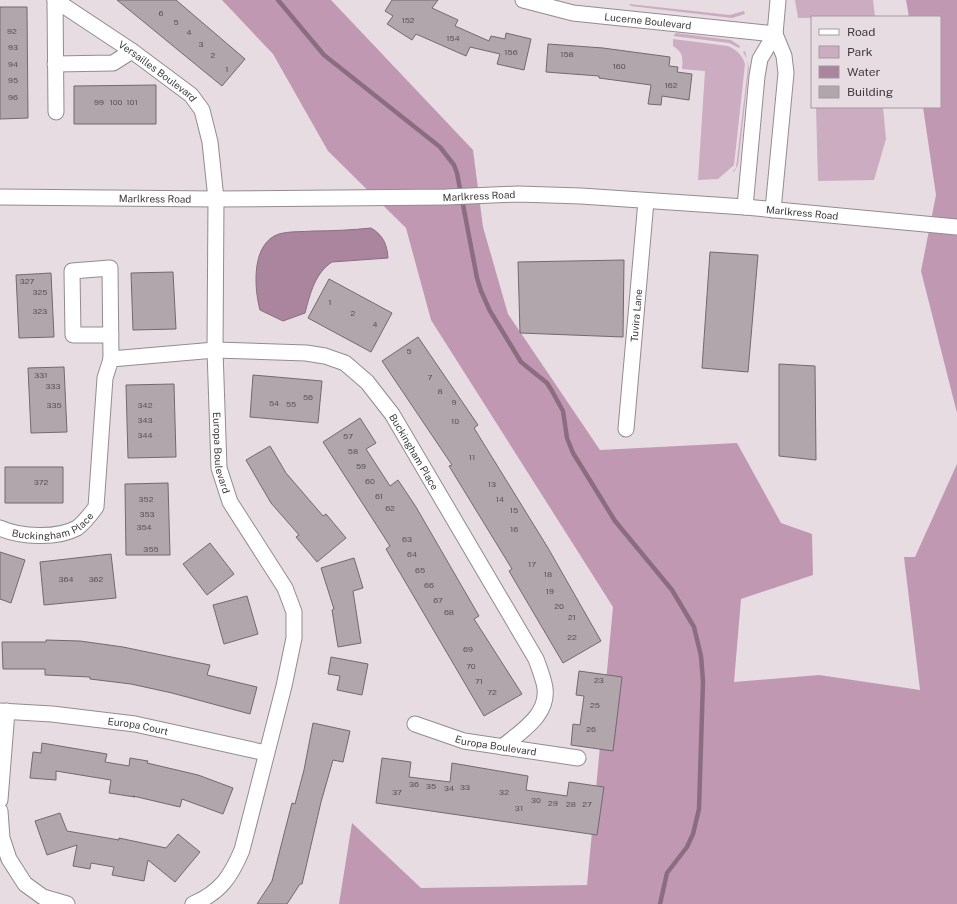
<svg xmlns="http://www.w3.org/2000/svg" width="957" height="904" font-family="'Public Sans',sans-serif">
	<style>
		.green { fill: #ccacc0 }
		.forest { fill: #c098b2 }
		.water { fill: #ab849d; stroke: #8a6e80 }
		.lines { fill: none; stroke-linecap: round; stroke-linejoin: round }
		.stream { stroke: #8a6e80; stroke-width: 4.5 }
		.building { fill: #b0a6ac; stroke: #726a6f }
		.minor-casing { stroke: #948b90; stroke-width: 17 }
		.minor { stroke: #fff; stroke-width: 15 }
		.labels { text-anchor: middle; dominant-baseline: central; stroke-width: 4; stroke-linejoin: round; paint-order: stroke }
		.number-label { font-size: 8px; fill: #5a5458 }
		.street-label { font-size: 10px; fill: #3d393c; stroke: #e6dce2 }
	</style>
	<rect width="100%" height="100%" fill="#e6dce2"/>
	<path class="green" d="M795,0H873L875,17L798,18Z
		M629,4L730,15L744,11L745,14L732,18L631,6Z
		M676,33L731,40L740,46L739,48L729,43L673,36Z
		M673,39L728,46C736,50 742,54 745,64L734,165L718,179L698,180L705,71L682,69C683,58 683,52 673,46Z
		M745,51L749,68L738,165L734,172L733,171L736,168L748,67L747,59L743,52Z
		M816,107H883L886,139L874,180L818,181Z"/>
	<path class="forest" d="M222,0H331L473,150L483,227L508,314L600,450L737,443L781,523L812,534L813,575L741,599L734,682L819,675L920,690L904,557H915L957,464V904H339L352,823L421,888L587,885L613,607L431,320L406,228L328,151L273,54Z
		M906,0H957V413L921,271L936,195L923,107H940V17H909Z"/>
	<path class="water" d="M371,228C383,235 387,244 388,258L332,262C315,273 310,294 305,313L283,321L260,310C254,288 251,243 279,234C290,231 302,232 313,231C332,231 352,230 371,228Z"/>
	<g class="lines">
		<path class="stream" d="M278,0L324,55L440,147L454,165L457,173L477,278L481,291L490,311L521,362L547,383L552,391L563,411L567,438L573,453L591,482L615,521L672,590L694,627L701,656L703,681L699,809L693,834L687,847L667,873L660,904"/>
	</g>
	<path class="building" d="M117,0H176L245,59L222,86Z
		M392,0H438L432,8L458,20L455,26L489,41L491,36L505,39L506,33L531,39L524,70L497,64L500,54L470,47L466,56L416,34L412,40L387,24L393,16L385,11Z
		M0,7H27L28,118L0,119Z
		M548,44L603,48L670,57L669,66L678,67L677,72L692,74L689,100L662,96L661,105L648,104L651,85L599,78V76L546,72Z
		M156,85V124H74V86Z
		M710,252L758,255L748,372L702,368Z
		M624,260L623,337L520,333L518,262Z
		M173,272L176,329L133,330L131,273Z
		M51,273L54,337L19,338L16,275Z
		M329,279L392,313L371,352L308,318Z
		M418,337L478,425L474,428L548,548L601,641L563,663L509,571L512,569L449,466L452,465L382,361Z
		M779,364L815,366L816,460L779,456Z
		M64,367L67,432L31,433L28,368Z
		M253,375L322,381L318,423L250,417Z
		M174,384L176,457L128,458L126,385Z
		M360,418L376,443L366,449L390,486L398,480L416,507L479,616L474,619L522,694L484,716L386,549L390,546L323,442Z
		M270,446L286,473L323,516L326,514L346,538L317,562L296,537L299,535L271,503L246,460Z
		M5,467H63V503H5Z
		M168,483L170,555H126L125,484Z
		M210,543L234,574L207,595L183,564Z
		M0,552L25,560L11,603L0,599Z
		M111,554L116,598L44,605L40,562Z
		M354,558L363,588L353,591L361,643L338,647L332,610L334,609L321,568Z
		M247,596L258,634L224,644L213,605Z
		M46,640L80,641L123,647L210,665L207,675L257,687L250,714L172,693L131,684L90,679V677L45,675V669H3L2,642H46Z
		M331,657L368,664L362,695L337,690L340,676L328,674Z
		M579,671L622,677L613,751L571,745L573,724L580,725L584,696L576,695Z
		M313,723L350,731L343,762L333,760L321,802L302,884H300L287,904H257L272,881L292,803L295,804L304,770Z
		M42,743L107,754L105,762L129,766L130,758L148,761L147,763L198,775L233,788L223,814L182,799L180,807L133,796L135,797L109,793L111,780L56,771V780L30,778L33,752L41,753Z
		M382,758L411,762L409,777L450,782L452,763L528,776L526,790L567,796L569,782L604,787L597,835L376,803Z
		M60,813L67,831L119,840V838L166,848L178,834L200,852L175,882L148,860L144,881L112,875L114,867L91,863L90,869L73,866L77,845L47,855L35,821Z"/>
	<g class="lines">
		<g class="minor-casing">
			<g id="minor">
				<path id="s1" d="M55,0L132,51L191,95L202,110L210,142L216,199L215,350L219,468L230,502L285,588L294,612V638L284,686L242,850C231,876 221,892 193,904"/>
				<path d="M55,0L56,112"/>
				<path id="s2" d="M523,0L573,13L775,34"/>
				<path d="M55,64L113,63L132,51"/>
				<path id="s3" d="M0,197L216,199L446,197L518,194L581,196L745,207L957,227"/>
				<path d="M745,207L757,76L760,59L775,34L778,0"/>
				<path d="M773,210L786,73L784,56L775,34"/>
				<path d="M111,335H73L72,271L110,268L111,359"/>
				<path id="s4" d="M626,429L646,201"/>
				<path id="s5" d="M0,528C20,537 57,539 77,528C85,522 90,515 96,507L105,378L111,359L215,350L306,353L325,356L345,363L367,382L392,414L536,659C539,667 542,675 544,683C552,713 522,731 502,747"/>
				<path id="s6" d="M0,711L52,714L135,724L266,753"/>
				<path id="s7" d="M415,724L464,741L578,758"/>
				<path d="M0,800L7,711"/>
				<path d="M0,811L2,838L9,859L25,884L43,897L67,904"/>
			</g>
		</g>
		<use href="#minor" class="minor"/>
	</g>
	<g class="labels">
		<g class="number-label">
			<text x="161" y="13">6</text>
			<text x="408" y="20">152</text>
			<text x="176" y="22">5</text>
			<text x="12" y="31">92</text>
			<text x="189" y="32">4</text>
			<text x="453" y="38">154</text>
			<text x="201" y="44">3</text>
			<text x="13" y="47">93</text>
			<text x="511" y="52">156</text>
			<text x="567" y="54">158</text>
			<text x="213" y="55">2</text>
			<text x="13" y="64">94</text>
			<text x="619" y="66">160</text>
			<text x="227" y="69">1</text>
			<text x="13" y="80">95</text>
			<text x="671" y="85">162</text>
			<text x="13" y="97">96</text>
			<text x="99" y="102">99</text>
			<text x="116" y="102">100</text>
			<text x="132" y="102">101</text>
			<text x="27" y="281">327</text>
			<text x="40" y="292">325</text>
			<text x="330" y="302">1</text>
			<text x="40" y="311">323</text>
			<text x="353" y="313">2</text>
			<text x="375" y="324">4</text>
			<text x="409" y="351">5</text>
			<text x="41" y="375">331</text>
			<text x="430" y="377">7</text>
			<text x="53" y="386">333</text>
			<text x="440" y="391">8</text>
			<text x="308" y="397">56</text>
			<text x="454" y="402">9</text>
			<text x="274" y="403">54</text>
			<text x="291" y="404">55</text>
			<text x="54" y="405">335</text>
			<text x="145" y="405">342</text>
			<text x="145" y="420">343</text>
			<text x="455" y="421">10</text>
			<text x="145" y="435">344</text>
			<text x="348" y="436">57</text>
			<text x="353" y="451">58</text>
			<text x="472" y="457">11</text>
			<text x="361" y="466">59</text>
			<text x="370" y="481">60</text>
			<text x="41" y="482">372</text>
			<text x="492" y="484">13</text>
			<text x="379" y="496">61</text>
			<text x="146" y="499">352</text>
			<text x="500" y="499">14</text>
			<text x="390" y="508">62</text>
			<text x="514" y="510">15</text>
			<text x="147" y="514">353</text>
			<text x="144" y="527">354</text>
			<text x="514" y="529">16</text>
			<text x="407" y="539">63</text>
			<text x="151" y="549">355</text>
			<text x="412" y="554">64</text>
			<text x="532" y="564">17</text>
			<text x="420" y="570">65</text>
			<text x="548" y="574">18</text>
			<text x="66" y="579">364</text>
			<text x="96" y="579">362</text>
			<text x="429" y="585">66</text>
			<text x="550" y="591">19</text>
			<text x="438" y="600">67</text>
			<text x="559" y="606">20</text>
			<text x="449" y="612">68</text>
			<text x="572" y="617">21</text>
			<text x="572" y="637">22</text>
			<text x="468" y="649">69</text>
			<text x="471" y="666">70</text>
			<text x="599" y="680">23</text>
			<text x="479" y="681">71</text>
			<text x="492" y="692">72</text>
			<text x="595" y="705">25</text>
			<text x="591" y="729">26</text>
			<text x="414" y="784">36</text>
			<text x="431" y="786">35</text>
			<text x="465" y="787">33</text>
			<text x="449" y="788">34</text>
			<text x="397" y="792">37</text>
			<text x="504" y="792">32</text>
			<text x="536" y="800">30</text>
			<text x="553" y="803">29</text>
			<text x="571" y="804">28</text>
			<text x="587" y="804">27</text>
			<text x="519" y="808">31</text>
		</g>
		<g class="street-label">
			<text stroke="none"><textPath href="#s2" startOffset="127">Lucerne Boulevard</textPath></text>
			<text stroke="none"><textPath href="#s1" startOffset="125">Versailles Boulevard</textPath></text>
			<text stroke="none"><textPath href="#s3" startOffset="479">Marlkress Road</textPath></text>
			<text stroke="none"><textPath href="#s3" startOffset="155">Marlkress Road</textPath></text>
			<text stroke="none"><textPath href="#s3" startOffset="803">Marlkress Road</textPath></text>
			<text stroke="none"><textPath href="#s4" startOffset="114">Tuvira Lane</textPath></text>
			<text stroke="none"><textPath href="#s1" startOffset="529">Europa Boulevard</textPath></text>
			<text stroke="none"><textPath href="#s5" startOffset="606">Buckingham Place</textPath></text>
			<text stroke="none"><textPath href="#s5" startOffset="56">Buckingham Place</textPath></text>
			<text stroke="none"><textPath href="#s6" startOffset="139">Europa Court</textPath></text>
			<text stroke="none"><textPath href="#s7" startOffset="84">Europa Boulevard</textPath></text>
		</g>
	</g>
	<rect x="811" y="16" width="130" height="92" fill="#e6dce2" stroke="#a29ba0"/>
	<rect x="819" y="29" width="20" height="6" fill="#ffffff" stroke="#a29ba0"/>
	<text x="847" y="36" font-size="12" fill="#3d393c">Road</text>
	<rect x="819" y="46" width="20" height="12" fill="#ccacc0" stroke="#a29ba0"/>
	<text x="847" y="56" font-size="12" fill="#3d393c">Park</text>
	<rect x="819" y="66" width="20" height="12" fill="#ab849d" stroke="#a29ba0"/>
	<text x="847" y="76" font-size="12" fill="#3d393c">Water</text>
	<rect x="819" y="86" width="20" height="12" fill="#b0a6ac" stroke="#a29ba0"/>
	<text x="847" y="96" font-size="12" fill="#3d393c">Building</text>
</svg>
